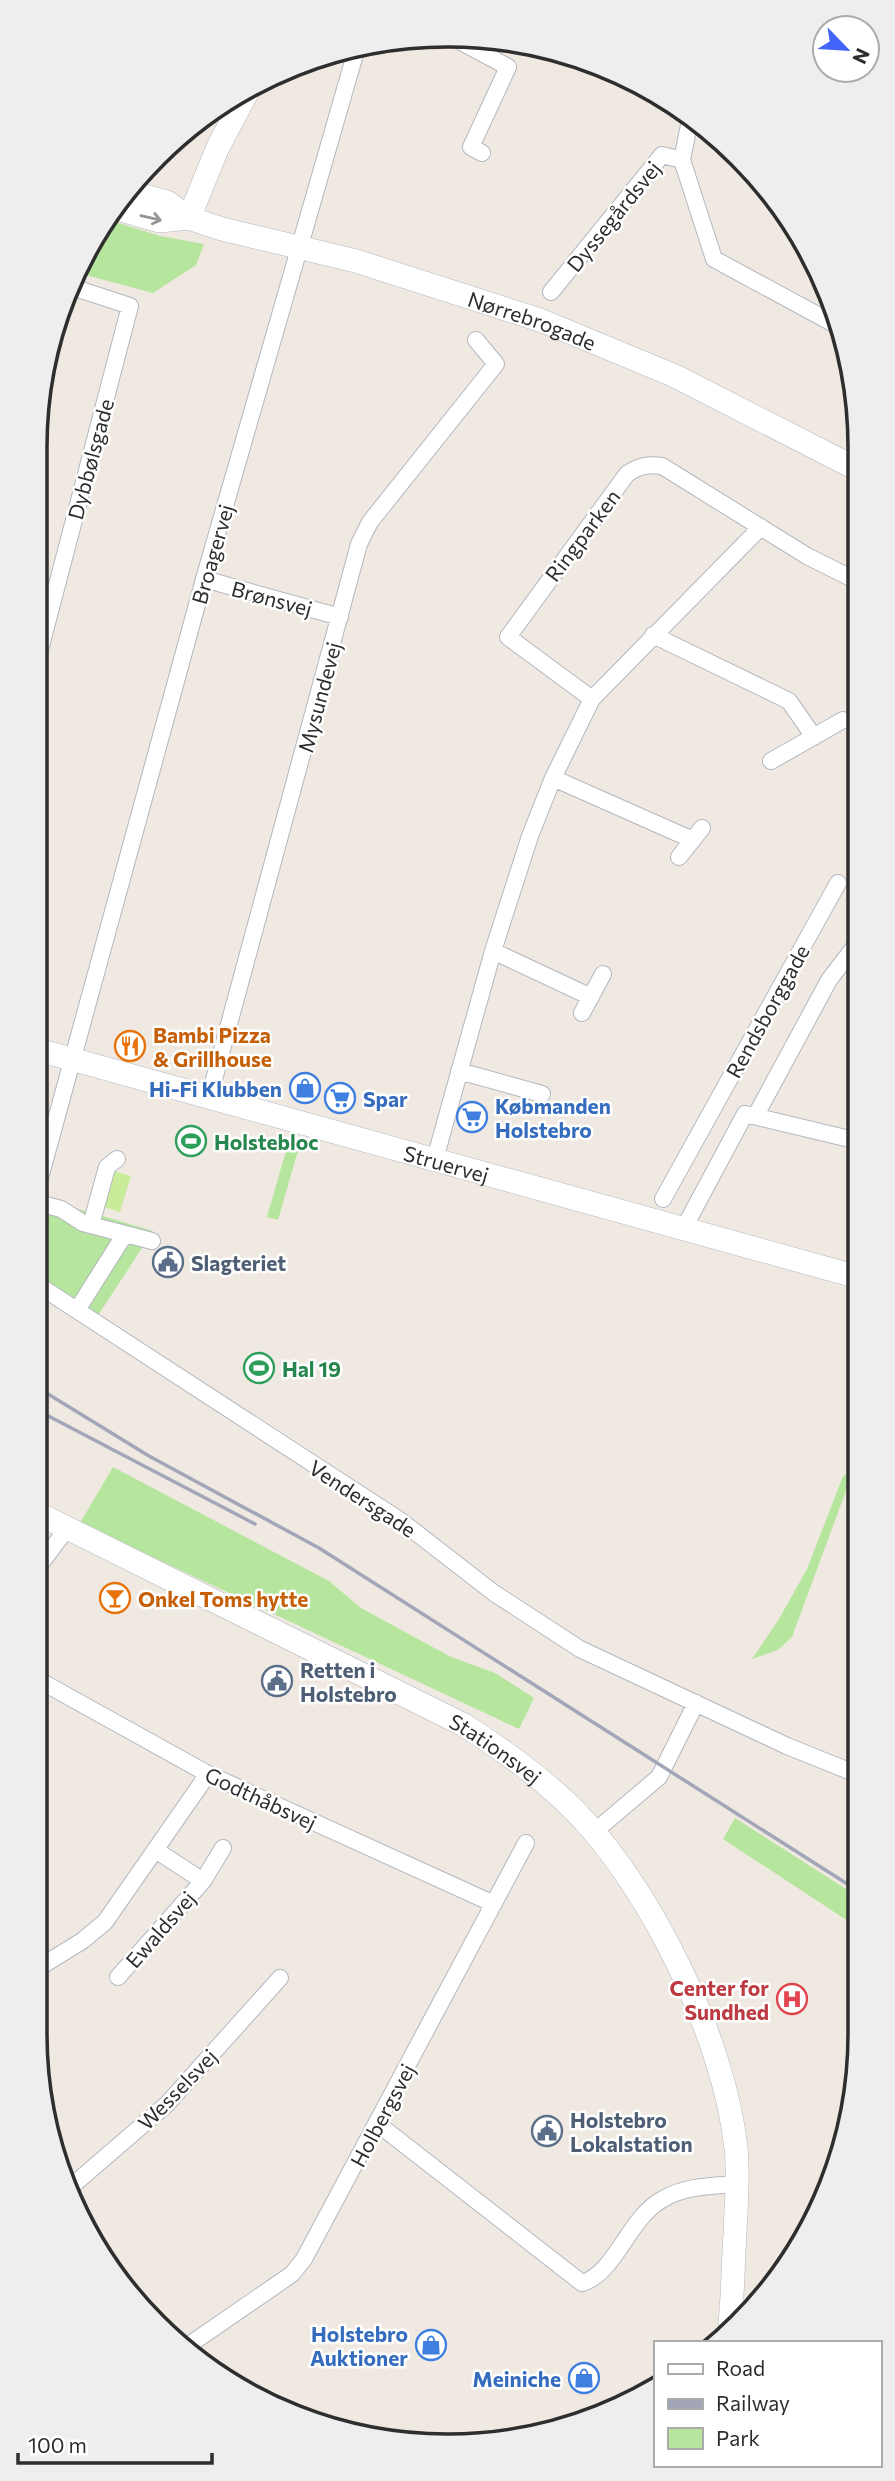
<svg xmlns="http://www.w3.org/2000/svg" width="895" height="2481" font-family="Commissioner,sans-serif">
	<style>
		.green { fill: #b6e59e }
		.pitch { fill: #c9ec9a }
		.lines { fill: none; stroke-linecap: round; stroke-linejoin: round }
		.street-casing { stroke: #b4b7c1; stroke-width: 18 }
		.secondary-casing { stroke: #b4b7c1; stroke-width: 24 }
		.street { stroke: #fff; stroke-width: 16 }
		.secondary { stroke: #fff; stroke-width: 23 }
		.rail { stroke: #a3a6b8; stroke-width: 3.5 }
		.oneway { stroke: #969696 }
		.labels { text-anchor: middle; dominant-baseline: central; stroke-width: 5; stroke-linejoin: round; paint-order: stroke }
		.street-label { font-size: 21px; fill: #2e2e2e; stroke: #fff }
		.food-label { font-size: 21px; font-weight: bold; fill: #c56008; stroke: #fff; text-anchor: start }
		.shop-label { font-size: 21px; font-weight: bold; fill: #366cbe; stroke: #fff; text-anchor: end }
		.leisure-label { font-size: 21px; font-weight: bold; fill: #27864d; stroke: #fff; text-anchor: start }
		.service-label { font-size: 21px; font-weight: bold; fill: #4e5e75; stroke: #fff; text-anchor: start }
		.health-label { font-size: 21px; font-weight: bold; fill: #be3a42; stroke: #fff; text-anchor: end }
		.rim { fill: none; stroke: #2e2e2e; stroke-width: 3.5 }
	</style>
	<rect width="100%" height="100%" fill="#efe9e1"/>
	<path class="green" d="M109,220L160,236L204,244L196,265L153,293L82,274Z
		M288,1144L299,1147L278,1220L267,1217Z
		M35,1196L153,1231L97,1317L35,1277Z
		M113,1467L329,1581L361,1608L451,1657L495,1673L534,1698L519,1729L80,1523Z
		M854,1469L792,1637L778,1650L752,1659L779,1619L807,1569L843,1476Z
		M735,1818L860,1898V1929L723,1839Z"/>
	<path class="pitch" d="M114,1171L131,1176L120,1212L103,1207Z"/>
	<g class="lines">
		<g class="street-casing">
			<path id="street" d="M463,43L508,67L471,147L482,153
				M690,120L682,160L714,259L836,325
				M551,292L662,155L682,160
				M204,579L340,617
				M653,635L789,701L814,737
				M35,669L130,306L75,288
				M592,699L508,637L627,474C639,466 647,464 662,466L807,556L857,581
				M771,761L843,720
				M553,778L693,840
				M679,857L702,828
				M493,951L591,997
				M582,1013L603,974
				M459,1071L542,1094
				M209,1098L359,544L370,522L496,364L476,340
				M756,1115L829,980L858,942
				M435,1159L493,951L530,836L553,778L592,699L761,527
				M40,1178L204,579L356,51
				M663,1199L838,883
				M35,1202L61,1209L83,1223L152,1241
				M91,1225L107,1167L117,1159
				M684,1228L745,1114L858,1141
				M35,1283L401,1521L494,1593L580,1649L787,1746L859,1775
				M77,1310L125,1234
				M35,1571L66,1530
				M35,1678L208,1774L494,1904
				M594,1832L659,1777L696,1703
				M157,1851L203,1881
				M35,1970L82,1941L105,1922L208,1774
				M118,1977L203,1881L223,1848
				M378,2124L582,2283C616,2273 628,2218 663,2199C685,2186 712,2186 737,2184
				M66,2191L167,2104L280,1978
				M189,2345L292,2274L304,2259L526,1843"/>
		</g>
		<g class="secondary-casing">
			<g id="secondary">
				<path id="s1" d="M127,191L167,202L189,218L222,229L356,261L540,320L675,376L857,469"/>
				<path d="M114,208L159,221L189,218"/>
				<path d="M189,218L218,147L250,87"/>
				<path id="s2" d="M35,1049L858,1277"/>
				<path id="s3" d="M35,1512L464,1725C504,1751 544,1779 577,1813C653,1892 724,2039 736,2148C739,2176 736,2205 735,2233C733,2263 733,2293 730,2323"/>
			</g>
		</g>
		<use href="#street" class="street"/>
		<use href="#secondary" class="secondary"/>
		<path class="rail" d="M35,1386L149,1456L319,1548L860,1892
			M35,1409L255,1524"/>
	</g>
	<defs><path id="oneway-shaft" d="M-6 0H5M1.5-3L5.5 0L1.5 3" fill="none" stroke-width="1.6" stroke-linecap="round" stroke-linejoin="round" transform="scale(1.75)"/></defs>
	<use class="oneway" href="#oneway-shaft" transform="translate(151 218) rotate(13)"/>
	<defs>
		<g id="restaurant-ring" transform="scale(1.575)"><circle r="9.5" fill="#fff" stroke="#e8710a" stroke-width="1.5"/><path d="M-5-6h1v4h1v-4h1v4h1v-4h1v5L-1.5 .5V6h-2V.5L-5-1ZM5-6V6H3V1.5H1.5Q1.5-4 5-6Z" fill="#e8710a"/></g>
		<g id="shop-ring" transform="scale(1.575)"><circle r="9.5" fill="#fff" stroke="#3f7fe0" stroke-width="1.5"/><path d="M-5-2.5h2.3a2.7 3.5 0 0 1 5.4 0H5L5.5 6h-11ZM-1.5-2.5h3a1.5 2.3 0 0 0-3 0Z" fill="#3f7fe0"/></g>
		<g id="supermarket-ring" transform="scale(1.575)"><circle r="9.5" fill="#fff" stroke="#3f7fe0" stroke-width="1.5"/><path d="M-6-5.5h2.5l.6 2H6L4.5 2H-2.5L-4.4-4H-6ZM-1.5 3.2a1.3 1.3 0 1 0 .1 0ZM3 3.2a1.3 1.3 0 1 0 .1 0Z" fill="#3f7fe0"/></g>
		<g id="stadium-ring" transform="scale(1.575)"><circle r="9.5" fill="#fff" stroke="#2e9e5b" stroke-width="1.5"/><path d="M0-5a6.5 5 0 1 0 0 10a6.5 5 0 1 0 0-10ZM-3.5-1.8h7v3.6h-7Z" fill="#2e9e5b"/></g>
		<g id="civic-ring" transform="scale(1.575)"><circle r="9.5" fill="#fff" stroke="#5c6f8a" stroke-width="1.5"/><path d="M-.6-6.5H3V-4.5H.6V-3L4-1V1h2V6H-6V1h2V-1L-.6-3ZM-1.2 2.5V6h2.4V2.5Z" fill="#5c6f8a"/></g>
		<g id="bar-ring" transform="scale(1.575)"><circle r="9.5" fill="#fff" stroke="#e8710a" stroke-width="1.5"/><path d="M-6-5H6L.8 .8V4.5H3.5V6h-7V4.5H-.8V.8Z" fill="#e8710a"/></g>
		<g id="hospital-ring" transform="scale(1.575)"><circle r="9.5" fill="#fff" stroke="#e0444e" stroke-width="1.5"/><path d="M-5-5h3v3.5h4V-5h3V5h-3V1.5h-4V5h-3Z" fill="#e0444e"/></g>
	</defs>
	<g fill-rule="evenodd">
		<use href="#restaurant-ring" x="130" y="1046"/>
		<use href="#shop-ring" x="305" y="1088"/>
		<use href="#supermarket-ring" x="340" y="1098"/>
		<use href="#supermarket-ring" x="472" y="1117"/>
		<use href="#stadium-ring" x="191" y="1141"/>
		<use href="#civic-ring" x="168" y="1262"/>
		<use href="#stadium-ring" x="259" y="1368"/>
		<use href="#bar-ring" x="115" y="1598"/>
		<use href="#civic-ring" x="277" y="1681"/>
		<use href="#hospital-ring" x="792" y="1999"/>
		<use href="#civic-ring" x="547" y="2131"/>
		<use href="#shop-ring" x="431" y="2345"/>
		<use href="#shop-ring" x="584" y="2378"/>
	</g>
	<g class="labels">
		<g class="street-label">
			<text transform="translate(613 216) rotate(-51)">Dyssegårdsvej</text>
			<text stroke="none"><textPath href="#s1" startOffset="427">Nørrebrogade</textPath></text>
			<text transform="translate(90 459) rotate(-75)">Dybbølsgade</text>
			<text transform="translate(582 535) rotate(-53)">Ringparken</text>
			<text transform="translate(212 554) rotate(-74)">Broagervej</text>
			<text transform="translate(272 598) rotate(15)">Brønsvej</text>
			<text transform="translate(319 697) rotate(-75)">Mysundevej</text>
			<text transform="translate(767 1011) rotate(-61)">Rendsborggade</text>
			<text stroke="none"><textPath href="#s2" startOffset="427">Struervej</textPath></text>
			<text transform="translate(363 1498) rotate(33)">Vendersgade</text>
			<text stroke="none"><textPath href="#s3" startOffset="518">Stationsvej</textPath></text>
			<text transform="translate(261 1798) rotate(25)">Godthåbsvej</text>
			<text transform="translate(160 1929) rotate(-49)">Ewaldsvej</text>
			<text transform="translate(177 2089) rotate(-46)">Wesselsvej</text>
			<text transform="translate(382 2115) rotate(-62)">Holbergsvej</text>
		</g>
		<g class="food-label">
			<text x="153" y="1034">Bambi Pizza<tspan x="153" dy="24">&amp; Grillhouse</tspan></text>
			<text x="138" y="1598">Onkel Toms hytte</text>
		</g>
		<g class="shop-label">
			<text x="282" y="1088">Hi-Fi Klubben</text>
			<text x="363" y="1098" text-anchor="start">Spar</text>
			<text x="495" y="1105" text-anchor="start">Købmanden<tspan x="495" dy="24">Holstebro</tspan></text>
			<text x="408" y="2333">Holstebro<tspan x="408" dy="24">Auktioner</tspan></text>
			<text x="561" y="2378">Meiniche</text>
		</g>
		<g class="leisure-label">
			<text x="214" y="1141">Holstebloc</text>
			<text x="282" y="1368">Hal 19</text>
		</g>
		<g class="service-label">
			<text x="191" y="1262">Slagteriet</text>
			<text x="300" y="1669">Retten i<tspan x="300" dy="24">Holstebro</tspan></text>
			<text x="570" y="2119">Holstebro<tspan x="570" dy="24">Lokalstation</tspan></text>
		</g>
		<g class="health-label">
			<text x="769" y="1987">Center for<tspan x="769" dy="24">Sundhed</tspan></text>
		</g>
	</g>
	<path d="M0 0H895V2481H0ZM447 47H448A400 400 0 0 1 848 447V2034A400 400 0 0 1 448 2434H447A400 400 0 0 1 47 2034V447A400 400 0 0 1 447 47Z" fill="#eee" fill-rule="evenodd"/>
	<path class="rim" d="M447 47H448A400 400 0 0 1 848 447V2034A400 400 0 0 1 448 2434H447A400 400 0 0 1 47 2034V447A400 400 0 0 1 447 47Z"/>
	<rect x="654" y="2341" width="228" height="126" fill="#ffffff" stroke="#ababab" stroke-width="2"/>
	<rect x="668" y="2364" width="35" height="10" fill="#ffffff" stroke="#ababab" stroke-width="2"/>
	<text x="716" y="2376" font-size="21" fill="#2e2e2e">Road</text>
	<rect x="668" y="2399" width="35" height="10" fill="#a3a6b8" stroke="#ababab" stroke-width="2"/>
	<text x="716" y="2411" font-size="21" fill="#2e2e2e">Railway</text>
	<rect x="668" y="2428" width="35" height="21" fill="#b6e59e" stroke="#ababab" stroke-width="2"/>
	<text x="716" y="2446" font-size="21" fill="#2e2e2e">Park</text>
	<g transform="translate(846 49) rotate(115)"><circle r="33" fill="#ffffff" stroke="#ababab" stroke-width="2"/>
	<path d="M0-5L12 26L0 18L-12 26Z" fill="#4264fb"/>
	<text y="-10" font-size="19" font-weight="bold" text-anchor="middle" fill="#2e2e2e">N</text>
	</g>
	<path d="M18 2453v10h194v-10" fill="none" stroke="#2e2e2e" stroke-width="3.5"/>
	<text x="28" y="2453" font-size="21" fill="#2e2e2e" stroke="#ffffff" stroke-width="5" paint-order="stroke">100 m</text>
</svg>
